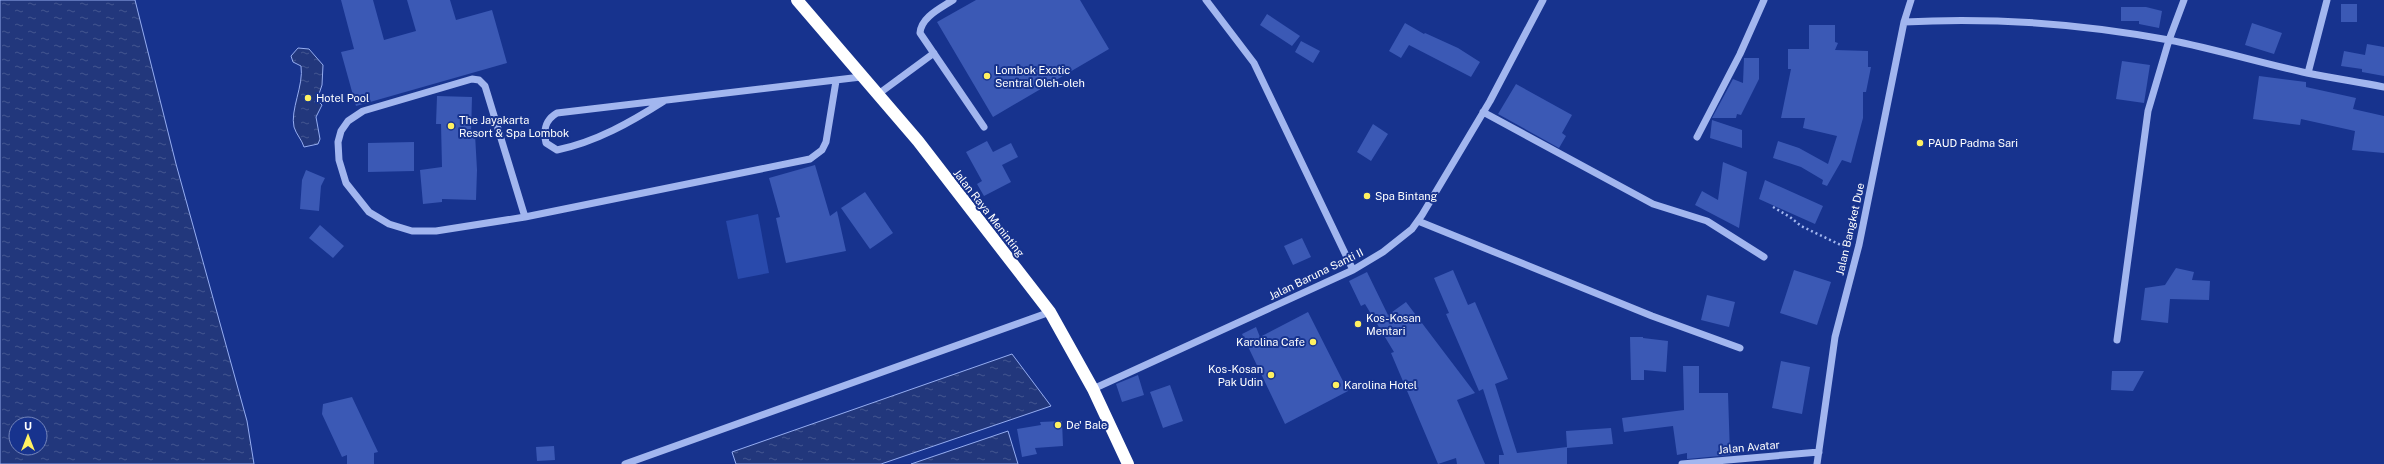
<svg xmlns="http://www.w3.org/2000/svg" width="2384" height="464" font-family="'Public Sans',sans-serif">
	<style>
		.pitch { fill: #294aac }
		.water { fill: url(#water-ripples); stroke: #95adf2; fill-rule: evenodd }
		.building { fill: #3b59b5 }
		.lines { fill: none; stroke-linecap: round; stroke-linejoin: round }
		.path { stroke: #a2b6ef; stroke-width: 2.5; stroke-dasharray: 2 3; stroke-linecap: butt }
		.minor { stroke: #a2b6ef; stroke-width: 7 }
		.highway { stroke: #fff; stroke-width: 12 }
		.poi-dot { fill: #fff161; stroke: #17338e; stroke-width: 1.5 }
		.labels { text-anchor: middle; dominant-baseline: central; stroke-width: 4; stroke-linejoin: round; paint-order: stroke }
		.poi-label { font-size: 11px; fill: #fff; stroke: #17338e; text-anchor: start }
		.street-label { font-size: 11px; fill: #fff; stroke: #17338e }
	</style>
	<defs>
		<pattern id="water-ripples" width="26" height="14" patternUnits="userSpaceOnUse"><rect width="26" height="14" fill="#22377c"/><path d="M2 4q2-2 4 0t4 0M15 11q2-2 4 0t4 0" fill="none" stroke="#435590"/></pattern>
	</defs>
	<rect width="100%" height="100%" fill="#17338e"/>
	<path class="pitch" d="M758,214L769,273L738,279L726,221Z"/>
	<path class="water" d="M0,0H135L176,164L247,421L254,464H0ZM16,424H40V448H16Z
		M298,48L309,49L323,65L322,85L317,100L322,105L316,117L320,139L318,144L304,147C302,140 296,134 294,127C290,110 304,85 301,66L293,62L291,56Z
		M1012,354L1051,406L881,464H736L732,452Z
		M1008,431L1018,464H911Z"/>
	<path class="building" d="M341,0H373L384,40L416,31L407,0H450L456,20L492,10L507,63L356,106L341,52L354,49Z
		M976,0H1080L1109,49L993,117L937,22Z
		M2341,4H2357V22H2341Z
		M2121,7H2146L2162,11L2159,28L2139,24V21H2121Z
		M1267,14L1300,36L1292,46L1260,25Z
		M1405,23L1424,34L1425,33L1458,48L1480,62L1471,77L1409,45L1401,58L1389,51Z
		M2252,23L2282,33L2274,54L2245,45Z
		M1809,25H1835V42L1838,43L1835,50L1868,51V67H1871L1866,92H1863V118L1851,163L1842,160L1827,186L1822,184L1823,180L1801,167L1773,158L1778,141L1799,148L1828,164L1837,136L1803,128L1805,118H1781L1791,69H1788V49H1809Z
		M1301,41L1320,51L1313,63L1295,52Z
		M2367,44L2384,47V76L2362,72V69L2341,66L2344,51L2365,55Z
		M1744,58H1759V79L1741,115L1737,114L1736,118H1712L1733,79L1743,83Z
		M2122,61L2150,65L2144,103L2116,99Z
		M2259,76L2306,82V87L2356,98L2353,109L2384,116V153L2352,150L2355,131L2301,119L2300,125L2253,119Z
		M1516,84L1572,115L1562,133L1566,136L1559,148L1498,114Z
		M437,96L472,97L471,134H475L477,170L476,200L442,199V202L423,204L420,170L442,167L441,124H436Z
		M1712,120L1742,130V148L1710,138Z
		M1373,124L1388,134L1371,161L1357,152Z
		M987,141L993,152L1011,143L1018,157L1002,165L1011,182L984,196L977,184L982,181L966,152Z
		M414,142V171L368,172V143Z
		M1723,162L1747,172L1739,228L1695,205L1702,191L1718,200Z
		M815,165L830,216L837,211L846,251L786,263L776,218L780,217L769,178Z
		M306,170L325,178L321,186L319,211L300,209L302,180Z
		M1765,180L1823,206L1815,224L1759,199Z
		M865,192L893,233L870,249L841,208Z
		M320,225L344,246L333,258L309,238Z
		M1302,238L1311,257L1293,265L1284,246Z
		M2176,268L2194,272L2192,280L2210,281L2209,300L2170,299L2168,323L2141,320L2145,288L2165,285Z
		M1453,270L1468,305L1475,302L1508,379L1495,384L1517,453L1567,447L1566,431L1611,428L1613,444L1567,448V464H1499V455H1504L1483,389L1479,391L1446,314L1449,313L1434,278Z
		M1794,270L1831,282L1817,325L1780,313Z
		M1367,272L1388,315L1406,302L1475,393L1457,400L1485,464H1457L1456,458L1438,464L1391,353L1394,352L1365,304L1361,306L1349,281Z
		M1707,295L1735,302L1729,327L1701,320Z
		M1308,312L1348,391L1285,424L1242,334L1256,327L1260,337Z
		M1630,337H1643V338L1668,341L1666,372L1644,370V380H1631Z
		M1781,361L1810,367L1802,414L1772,408Z
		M1683,366H1699V393H1728L1730,455L1687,459V453L1677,455L1673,426L1624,432L1622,418L1684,410Z
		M2112,371H2144L2133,391L2111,390Z
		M1138,375L1144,395L1122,402L1116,384Z
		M1170,385L1183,421L1163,428L1150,392Z
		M352,397L378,452L374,453V464H347V455L342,457L322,414L323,404Z
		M1062,421L1063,446L1035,448L1037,454L1022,457L1017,429L1041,425L1040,422Z
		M554,446L555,460L537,461L536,447Z"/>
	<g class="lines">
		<path class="path" d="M1773,207L1790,217L1801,226L1847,248"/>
		<path class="minor" d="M953,0C941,8 921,17 920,33L984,127
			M1206,0L1254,63L1353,270
			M1904,22C1992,17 2082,24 2169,40C2215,49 2261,63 2307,73C2332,78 2358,82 2384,87
			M2308,73L2327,0
			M877,95L934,53
			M664,101C631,122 596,142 557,150L546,143C543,130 545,120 557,113L861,77
			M1483,112L1653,204L1707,221L1764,257
			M1697,137L1740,54L1764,0
			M525,217L485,86L479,80L472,79L363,111L348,121L341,131L338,142L339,160L346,183L369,212L389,224L412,231H436L525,217L810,159L822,150L826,142L836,81
			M1418,221L1652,316L1740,348
			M2117,340L2148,111L2169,40L2184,0
			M1093,389L1353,270L1383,252L1412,229L1422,215L1490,101L1543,0
			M625,464L1050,312
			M1682,464L1819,452
			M1817,464L1835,337L1859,245L1904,22L1911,0"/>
		<path class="highway" d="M797,0L918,141L1050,312L1093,389L1128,464"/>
	</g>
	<g class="poi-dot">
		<circle cx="987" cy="76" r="4"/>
		<circle cx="308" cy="98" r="4"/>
		<circle cx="451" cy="126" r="4"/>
		<circle cx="1920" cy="143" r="4"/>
		<circle cx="1367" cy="196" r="4"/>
		<circle cx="1358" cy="324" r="4"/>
		<circle cx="1313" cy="342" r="4"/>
		<circle cx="1271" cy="375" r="4"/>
		<circle cx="1336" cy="385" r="4"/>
		<circle cx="1058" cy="425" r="4"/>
	</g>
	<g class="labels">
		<g class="poi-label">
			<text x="995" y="70">Lombok Exotic<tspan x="995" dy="13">Sentral Oleh-oleh</tspan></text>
			<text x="316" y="98">Hotel Pool</text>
			<text x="459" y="120">The Jayakarta<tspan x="459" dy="13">Resort &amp; Spa Lombok</tspan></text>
			<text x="1928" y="143">PAUD Padma Sari</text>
			<text x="1375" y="196">Spa Bintang</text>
			<text x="1366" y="318">Kos-Kosan<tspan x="1366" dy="13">Mentari</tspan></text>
			<text x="1305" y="342" text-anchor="end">Karolina Cafe</text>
			<text x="1263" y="369" text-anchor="end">Kos-Kosan<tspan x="1263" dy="13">Pak Udin</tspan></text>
			<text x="1344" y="385">Karolina Hotel</text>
			<text x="1066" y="425">De' Bale</text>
		</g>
		<g class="street-label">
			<text transform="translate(989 213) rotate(52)">Jalan Raya Meninting</text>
			<text transform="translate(1850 229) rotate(-77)">Jalan Bangket Due</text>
			<text transform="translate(1316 274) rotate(-26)">Jalan Baruna Santi II</text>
			<text transform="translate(1749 447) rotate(-5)">Jalan Avatar</text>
		</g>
	</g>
	<g transform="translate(28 436)"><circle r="19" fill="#17338e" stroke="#7485bb"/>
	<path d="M0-3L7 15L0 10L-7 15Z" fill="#fff161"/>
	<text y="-6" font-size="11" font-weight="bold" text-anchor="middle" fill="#ffffff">U</text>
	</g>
</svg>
